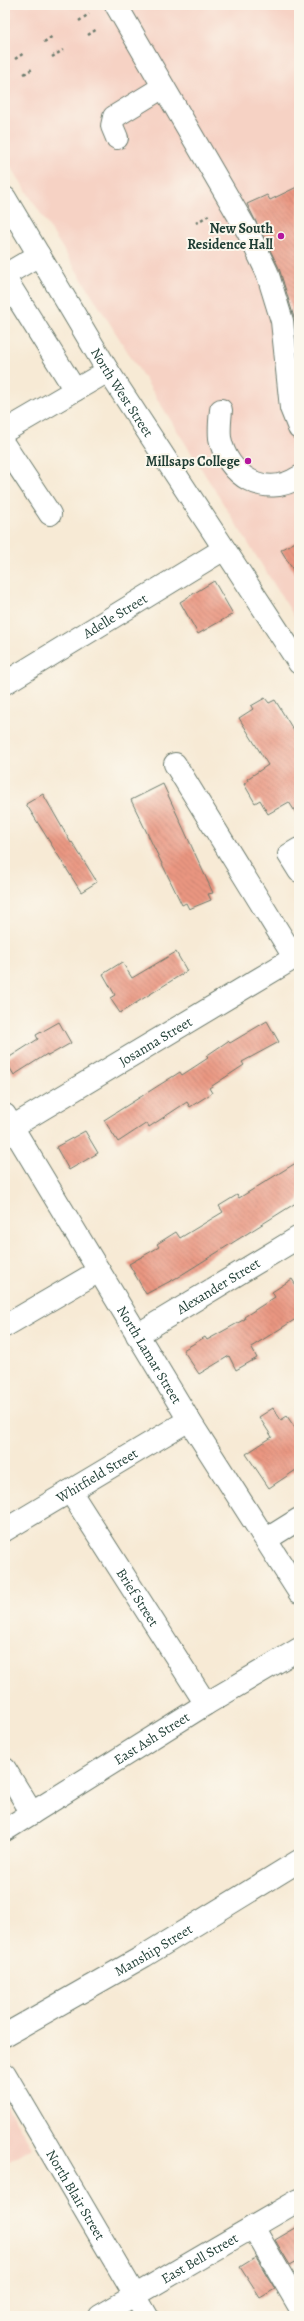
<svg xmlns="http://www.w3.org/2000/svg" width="304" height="2321" font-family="Alegreya,serif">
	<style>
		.built { fill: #f6d2c4 }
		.building { fill: url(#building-back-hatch) }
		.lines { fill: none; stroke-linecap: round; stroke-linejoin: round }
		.minor-casing { stroke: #6b7a6c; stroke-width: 24 }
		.path { stroke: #6b7a6c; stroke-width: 2.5; stroke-dasharray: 3 3; stroke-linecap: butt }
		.minor { stroke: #fff; stroke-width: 22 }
		.poi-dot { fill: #b5179e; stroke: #fbf7ec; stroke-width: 1.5 }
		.labels { text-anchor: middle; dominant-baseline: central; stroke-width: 4; stroke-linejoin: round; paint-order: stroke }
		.poi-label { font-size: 14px; font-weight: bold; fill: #1f3d34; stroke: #fbf7ec; text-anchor: end }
		.street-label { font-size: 14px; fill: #1f3d34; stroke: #fbf7ec }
	</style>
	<defs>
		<pattern id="building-back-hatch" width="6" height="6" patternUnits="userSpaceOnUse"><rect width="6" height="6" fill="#ea9681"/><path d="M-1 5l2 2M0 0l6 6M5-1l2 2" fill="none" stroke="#bd7c6a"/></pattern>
	</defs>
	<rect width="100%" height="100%" fill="#fbf7ec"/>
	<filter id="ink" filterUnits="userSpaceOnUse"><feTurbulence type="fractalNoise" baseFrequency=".025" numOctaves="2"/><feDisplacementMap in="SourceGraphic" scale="8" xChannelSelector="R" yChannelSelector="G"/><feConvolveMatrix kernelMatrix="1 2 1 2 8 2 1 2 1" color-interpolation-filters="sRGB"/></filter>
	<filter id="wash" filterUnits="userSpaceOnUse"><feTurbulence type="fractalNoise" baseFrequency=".012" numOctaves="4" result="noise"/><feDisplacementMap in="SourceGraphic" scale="16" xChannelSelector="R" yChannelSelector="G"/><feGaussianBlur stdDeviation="0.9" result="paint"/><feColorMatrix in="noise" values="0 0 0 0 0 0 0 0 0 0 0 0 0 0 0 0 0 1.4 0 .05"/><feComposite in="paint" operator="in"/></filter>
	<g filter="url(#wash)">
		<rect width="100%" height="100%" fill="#f7ead5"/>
		<path class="built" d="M5,5H299V624L5,157Z
			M5,2103L32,2147L5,2164Z"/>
		<g id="blocks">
			<path class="building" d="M299,186V334L279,268L247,204L267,195L270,200Z
				M299,540V580L281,550Z
				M214,581L233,614L198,634L180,602Z
				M265,698L269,703L275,700L299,739V818L289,802L268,814L260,800L255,803L244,784L248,781L247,779L268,765L239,718L253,709L251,706Z
				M163,784L213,893L208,894L211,900L189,909L186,903L182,905L131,800Z
				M43,794L71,843L72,842L97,882L81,892L26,804Z
				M176,952L187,971L120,1013L110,998L115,995L103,974L122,962L132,978Z
				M267,1021L279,1042L242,1062L244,1065L209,1088L212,1093L190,1107L187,1102L149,1127L147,1123L118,1142L104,1120L180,1072L182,1075L208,1058L206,1056L228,1041L230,1043Z
				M59,1022L71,1043L48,1056L47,1054L14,1075L5,1060L38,1039L36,1035Z
				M85,1131L98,1153L69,1170L56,1147Z
				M299,1161V1201L178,1277L146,1294L129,1264L159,1247L157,1244L176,1232L180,1238L223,1212L219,1206L237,1195L239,1198Z
				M292,1279L299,1290V1317L251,1347L257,1358L236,1370L229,1356L199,1374L183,1350L205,1337L207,1340L245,1319L244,1317L275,1297L272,1292Z
				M273,1408L281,1420L287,1416L299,1434V1468L269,1488L246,1454L272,1437L259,1417Z
				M299,2226V2260L290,2265L275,2240Z
				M256,2257L275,2289L260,2298L240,2267Z"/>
		</g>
	</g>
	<g filter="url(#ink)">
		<use href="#blocks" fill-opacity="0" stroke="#6b7a6c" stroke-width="1"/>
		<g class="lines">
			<g class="minor-casing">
				<g id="minor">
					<path d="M116,5L248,232L267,272L282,321L291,408L299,428"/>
					<path d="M117,138L112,126L114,117L163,87"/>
					<path id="s1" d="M5,198L108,371L299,663"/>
					<path d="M5,275L39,255"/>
					<path d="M5,278L75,390"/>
					<path d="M221,410C220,420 219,429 220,438C227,476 265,499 299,477"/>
					<path d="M5,431L108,371"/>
					<path d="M5,446L50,514"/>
					<path id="s2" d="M5,683L224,549"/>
					<path d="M175,764L294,957"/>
					<path d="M299,849L289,855L299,871"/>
					<path id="s3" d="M5,1115L189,1420L299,1592"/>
					<path id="s4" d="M12,1127L299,955"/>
					<path d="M5,1326L99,1271"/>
					<path id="s5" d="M137,1335L299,1237"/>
					<path id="s6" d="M70,1491L206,1704"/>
					<path id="s7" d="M5,1530L189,1420"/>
					<path d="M267,1539L299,1519"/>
					<path d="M5,1769L32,1813"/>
					<path id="s8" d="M5,1830L206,1704L299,1649"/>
					<path id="s9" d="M5,2035L144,1956L299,1861"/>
					<path id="s10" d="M5,2074L147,2316"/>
					<path d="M253,2227L299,2306"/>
					<path id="s11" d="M100,2316L299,2200"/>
				</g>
			</g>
			<path class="path" d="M79,21L89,14
				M88,35L97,29
				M44,42L53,36
				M52,57L63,50
				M15,59L24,53
				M24,74L34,68
				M196,223L209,215"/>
			<use href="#minor" class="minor"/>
		</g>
	</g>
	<g class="poi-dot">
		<circle cx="281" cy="236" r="4"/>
		<circle cx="248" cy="461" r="4"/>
	</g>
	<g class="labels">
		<g class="poi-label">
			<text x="273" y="228">New South<tspan x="273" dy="16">Residence Hall</tspan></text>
			<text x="240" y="461">Millsaps College</text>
		</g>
		<g class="street-label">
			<text stroke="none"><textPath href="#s1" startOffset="227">North West Street</textPath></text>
			<text stroke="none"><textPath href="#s2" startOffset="129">Adelle Street</textPath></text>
			<text stroke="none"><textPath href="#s4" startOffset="167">Josanna Street</textPath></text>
			<text stroke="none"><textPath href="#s5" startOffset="95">Alexander Street</textPath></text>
			<text stroke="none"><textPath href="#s3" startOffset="280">North Lamar Street</textPath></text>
			<text stroke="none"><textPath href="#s7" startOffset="107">Whitfield Street</textPath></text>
			<text stroke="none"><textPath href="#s6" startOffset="126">Brief Street</textPath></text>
			<text stroke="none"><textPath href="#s8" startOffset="173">East Ash Street</textPath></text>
			<text stroke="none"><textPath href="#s9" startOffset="171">Manship Street</textPath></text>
			<text stroke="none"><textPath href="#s10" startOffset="140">North Blair Street</textPath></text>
			<text stroke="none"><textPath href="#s11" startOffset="115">East Bell Street</textPath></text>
		</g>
	</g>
	<rect width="304" height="2321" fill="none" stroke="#fbf7ec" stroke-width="20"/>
</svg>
